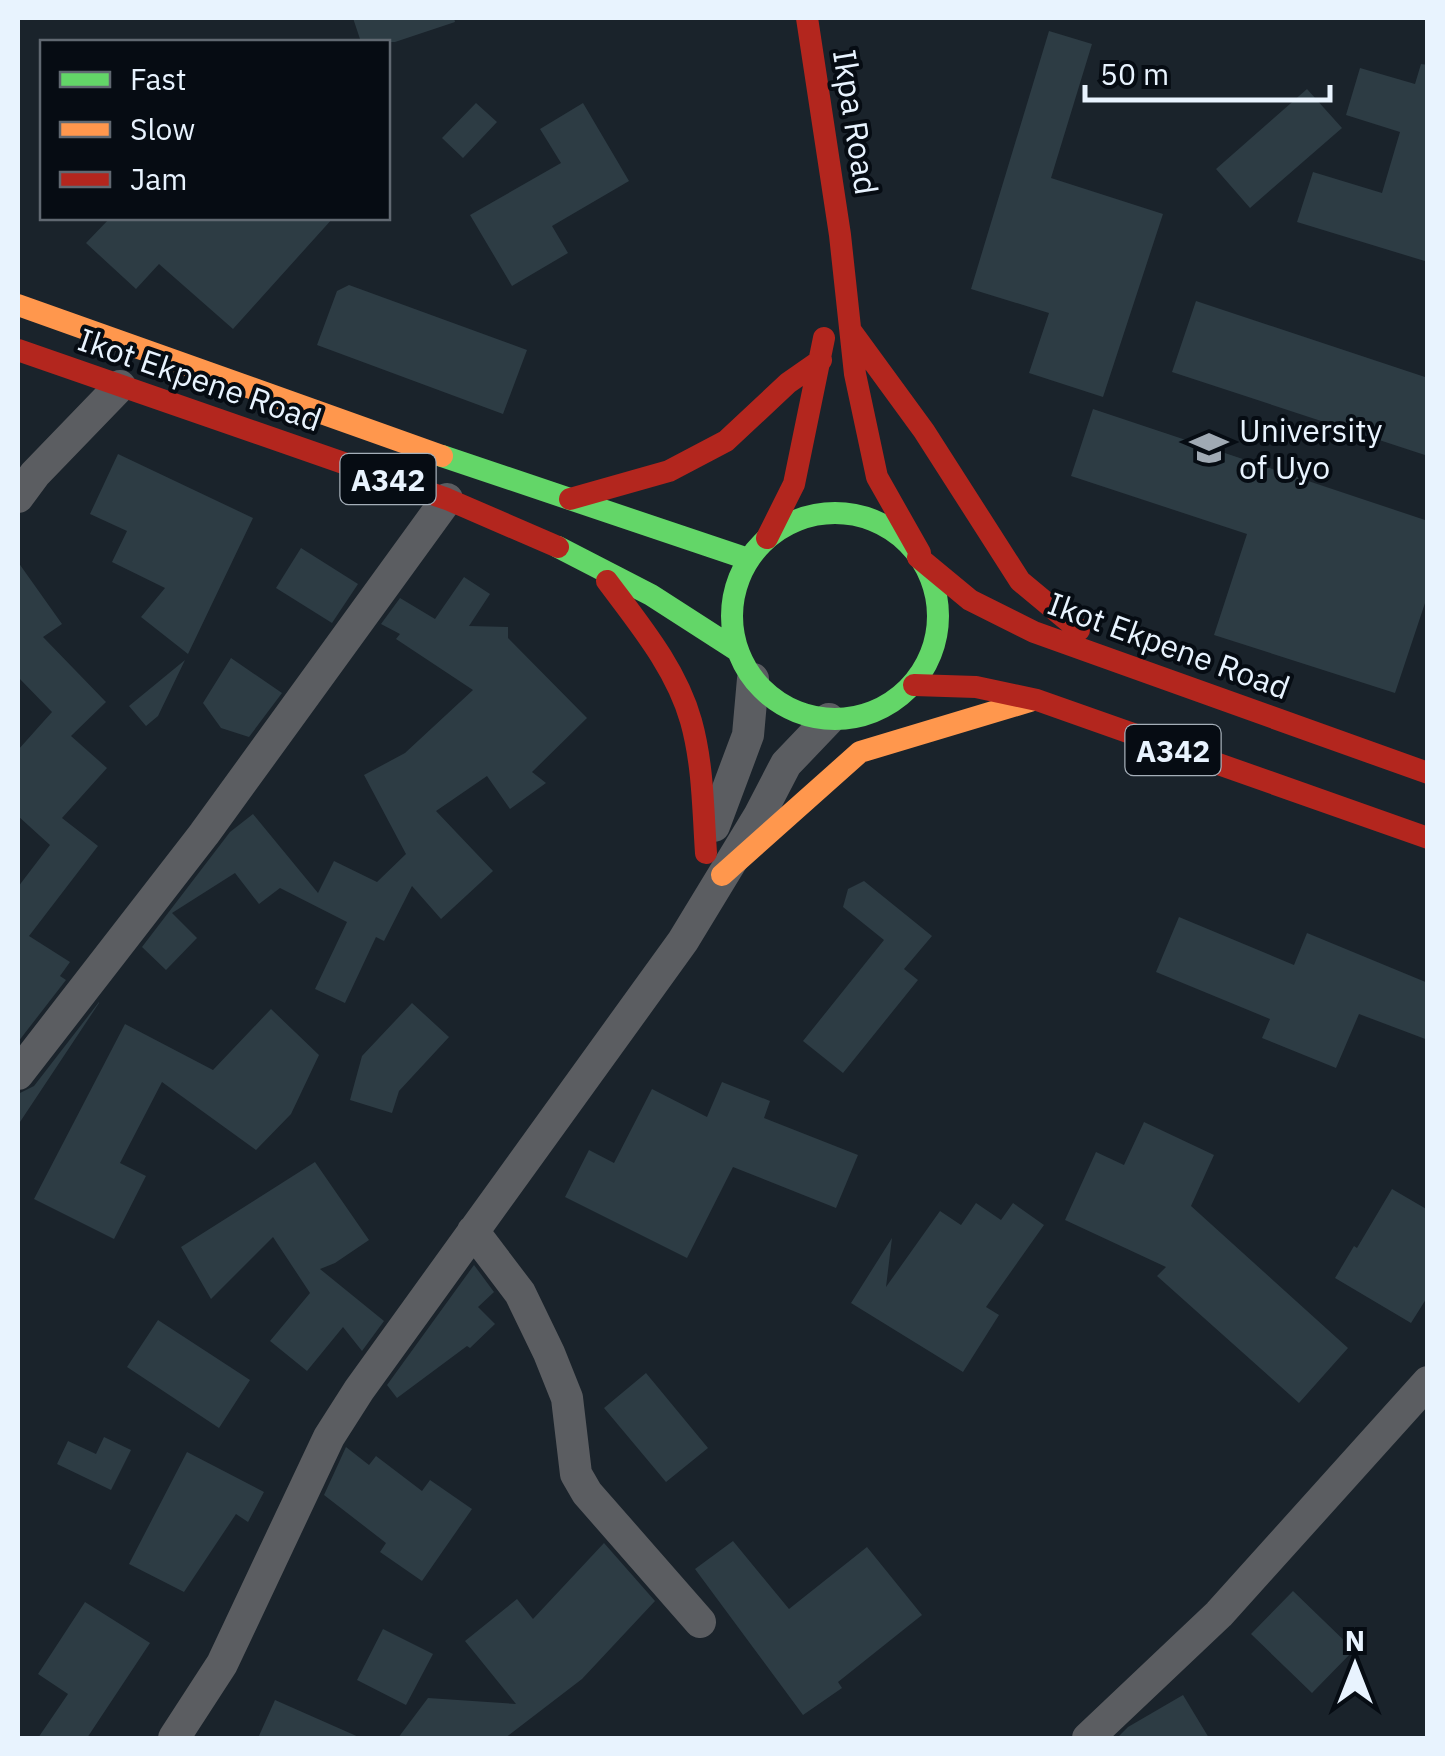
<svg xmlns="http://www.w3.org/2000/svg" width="1445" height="1756" font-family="'IBM Plex Sans',sans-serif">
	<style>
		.building { fill: #2d3c44 }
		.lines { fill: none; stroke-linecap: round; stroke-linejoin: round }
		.street { stroke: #5b5d61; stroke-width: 32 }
		.fast { stroke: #63d668; stroke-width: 22 }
		.slow { stroke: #ff974d; stroke-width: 22 }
		.jam { stroke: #b3261e; stroke-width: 22 }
		.labels { text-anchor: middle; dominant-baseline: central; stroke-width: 8; stroke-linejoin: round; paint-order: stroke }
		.shield { fill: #060c13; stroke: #a4aeb8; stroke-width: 2.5 }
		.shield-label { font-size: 30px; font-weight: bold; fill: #e8f3fe }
		.street-label { font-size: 32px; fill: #e8f3fe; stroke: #060c13 }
		.poi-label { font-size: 32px; fill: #e8f3fe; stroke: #060c13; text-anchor: start }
	</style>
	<rect width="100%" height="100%" fill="#1a232b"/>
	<path class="building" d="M353,18H454L455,22L395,42H361Z
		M1049,31L1092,44L1051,178L1163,214L1103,397L1029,373L1049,313L971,289Z
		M1421,64L1428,65V262L1297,222L1313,172L1382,193L1400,132L1346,115L1360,68L1415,84Z
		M1307,89L1342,128L1250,208L1216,169Z
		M476,103L497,122L463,158L442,138Z
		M583,103L629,181L552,226L568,253L512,286L470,215L561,163L540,129Z
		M110,218H333L233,329L159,264L136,289L86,243Z
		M349,285L527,350L503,414L317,345L337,291Z
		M1196,301L1428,378V456L1172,372Z
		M1093,409L1428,521V594L1395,693L1214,635L1247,534L1071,476Z
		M118,454L253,518L188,654L141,617L165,588L112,562L127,531L90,514Z
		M301,548L358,584L332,623L276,588Z
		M18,562L62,624L43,637L106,702L71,736L107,768L62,818L98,846L29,936L70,962L60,976L66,980L18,1042V887L50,845L18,816V750L52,712L18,677Z
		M464,577L490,594L469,626L508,627V638L587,718L532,772L546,783L510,809L487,776L436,811L493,871L441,919L412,886L384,941L376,937L345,1003L315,989L347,922L280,888L259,904L235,873L172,913L197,938L166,970L142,947L230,832L253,814L318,893L334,861L377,882L406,854L364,775L405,753L473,690L396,639L400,634L381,624L400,598L435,619Z
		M231,658L282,693L249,737L221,728L203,703Z
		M185,660L158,716L146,726L129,706Z
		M864,881L932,936L904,969L918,980L843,1073L803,1041L884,940L843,907L848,889Z
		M1179,917L1294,965L1307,933L1428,983V1040L1359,1014L1336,1068L1262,1038L1270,1019L1156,972Z
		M99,1002V1003L18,1125V1094L34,1086Z
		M412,1003L449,1037L399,1091L392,1113L350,1100L362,1056Z
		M271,1009L319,1055L291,1114L256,1150L162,1082L120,1163L146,1176L114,1239L34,1199L125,1024L213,1070Z
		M722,1082L770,1101L764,1118L858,1155L836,1208L733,1167L687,1258L565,1197L589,1150L614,1163L652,1089L707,1117Z
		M1144,1122L1214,1155L1191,1206L1348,1348L1299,1403L1157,1276L1166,1267L1065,1220L1096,1152L1124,1165Z
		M315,1162L369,1240L335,1263L320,1269L384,1321L362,1351L343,1327L307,1371L270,1341L310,1293L273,1237L211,1299L181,1247Z
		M1392,1189L1428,1210V1296L1411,1323L1335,1278L1354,1246L1357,1248Z
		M976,1203L1001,1220L1013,1203L1044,1225L986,1307L999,1315L963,1372L851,1303L892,1238L886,1287L940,1211L961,1225Z
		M474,1265L494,1292L478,1307L495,1324L470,1348L467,1346L397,1398L387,1385Z
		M158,1320L250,1380L219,1428L127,1367Z
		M646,1373L708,1448L666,1482L604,1408Z
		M104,1437L131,1450L111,1490L57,1464L68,1441L96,1454Z
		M346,1447L369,1465L376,1456L422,1491L430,1480L472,1509L422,1581L380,1552L386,1543L324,1495Z
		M187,1452L264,1492L248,1522L236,1514L184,1592L129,1564Z
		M733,1541L789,1609L867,1547L922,1615L838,1682L842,1688L803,1715L695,1569Z
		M604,1543L655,1601L582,1679L505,1738H398L428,1698L516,1704L465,1641L517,1599L533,1619Z
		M1293,1591L1354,1650L1312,1693L1251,1634Z
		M85,1602L150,1643L87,1738H38L68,1694L38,1674Z
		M383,1629L433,1654L406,1705L357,1680Z
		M1183,1695L1209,1738H1117L1128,1727Z
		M275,1700L361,1738H258Z"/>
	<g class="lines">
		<path class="street" d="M18,497L35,474L120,386
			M714,826L748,735L753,679
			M18,1074L204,834L447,499
			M473,1231L520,1293L549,1353L567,1398L576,1474L587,1493L700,1622
			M174,1738L222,1664L329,1437L359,1390L683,941L759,816L786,764L829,719
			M1088,1738L1219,1614L1428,1382"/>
		<path class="fast" d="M442,456L748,559
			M732 616a103 103 0 1 1 206 0a103 103 0 1 1-206 0Z
			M558,547L651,595L738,651"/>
		<path class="slow" d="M18,305L442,456
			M722,875L860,752L1030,701"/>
		<path class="jam" d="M807,18L840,235L855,374L877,477L920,553
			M851,331L924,431L1020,581L1079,630
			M18,350L447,499L558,547
			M570,499L669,471L726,441L788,383L821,360
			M767,538L794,484L824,338
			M918,557L970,600L1034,632L1428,773
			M607,581C639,624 676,668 691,721C703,764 703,809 706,853
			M914,685L976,687L1037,700L1428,838"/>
	</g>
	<defs>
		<g id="university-bare" transform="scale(3)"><path d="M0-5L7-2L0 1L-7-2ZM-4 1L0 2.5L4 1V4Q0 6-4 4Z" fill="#a0aab4" stroke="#060c13" stroke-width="2.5" paint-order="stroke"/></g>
	</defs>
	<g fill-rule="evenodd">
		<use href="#university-bare" x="1209" y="448"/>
	</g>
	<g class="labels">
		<g class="shield">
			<rect x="340.5" y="454" width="95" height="50" rx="8"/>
			<rect x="1125.5" y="725" width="95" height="50" rx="8"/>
		</g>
		<g class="shield-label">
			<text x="388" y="479">A342</text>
			<text x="1173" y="750">A342</text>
		</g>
		<g class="street-label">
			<text transform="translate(856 122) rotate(81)">Ikpa Road</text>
			<text transform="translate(200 379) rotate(19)">Ikot Ekpene Road</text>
			<text transform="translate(1169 645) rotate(20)">Ikot Ekpene Road</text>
		</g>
		<g class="poi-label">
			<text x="1239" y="430">University<tspan x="1239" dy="37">of Uyo</tspan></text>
		</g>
	</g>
	<rect width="1445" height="1756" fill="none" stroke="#e8f3fe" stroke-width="40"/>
	<rect x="40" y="40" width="350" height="180" fill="#060c13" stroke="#606871" stroke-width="2.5"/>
	<rect x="60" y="72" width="50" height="15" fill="#63d668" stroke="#606871" stroke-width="2.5"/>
	<text x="130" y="90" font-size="30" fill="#e8f3fe">Fast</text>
	<rect x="60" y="122" width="50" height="15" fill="#ff974d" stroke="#606871" stroke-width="2.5"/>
	<text x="130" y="140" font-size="30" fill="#e8f3fe">Slow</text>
	<rect x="60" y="172" width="50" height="15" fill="#b3261e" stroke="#606871" stroke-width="2.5"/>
	<text x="130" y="190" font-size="30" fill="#e8f3fe">Jam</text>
	<g transform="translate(1355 1666)" stroke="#060c13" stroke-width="8" paint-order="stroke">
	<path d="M0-8L18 38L0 25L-18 38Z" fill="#e8f3fe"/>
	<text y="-15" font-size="28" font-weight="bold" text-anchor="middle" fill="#e8f3fe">N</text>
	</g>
	<path d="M1085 85v15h245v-15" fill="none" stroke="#e8f3fe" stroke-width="5"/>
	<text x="1100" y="85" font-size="30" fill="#e8f3fe" stroke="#060c13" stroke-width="8" paint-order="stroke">50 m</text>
</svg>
